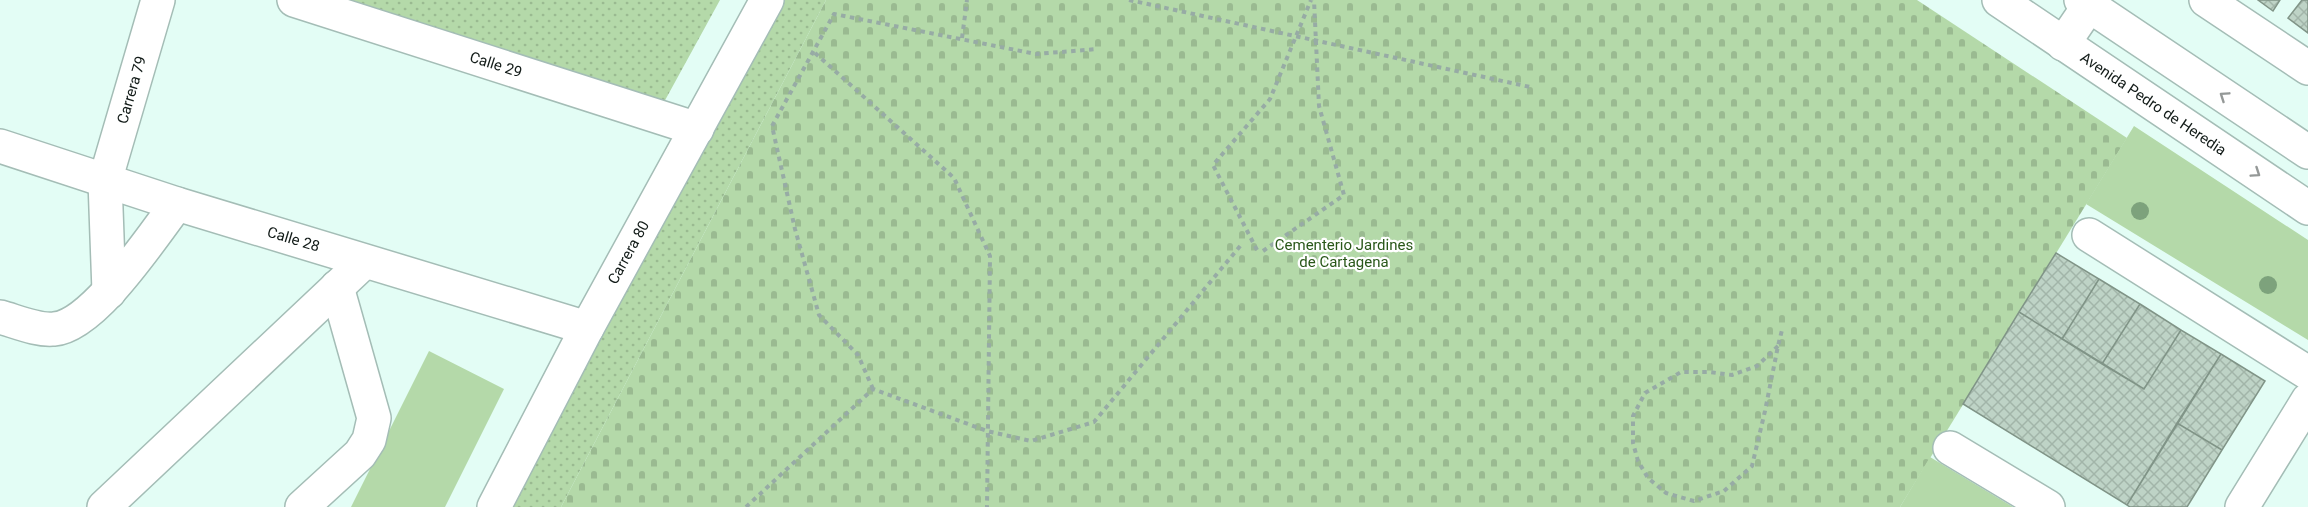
<svg xmlns="http://www.w3.org/2000/svg" width="2308" height="507" font-family="Roboto,sans-serif">
	<style>
		.grass { fill: url(#grass-dots) }
		.cemetery { fill: url(#cemetery-stones) }
		.green { fill: #b4d9a9 }
		.building { fill: url(#building-cross-hatch); stroke: #809487; stroke-width: 1.5 }
		.lines { fill: none; stroke-linecap: round; stroke-linejoin: round }
		.minor-casing { stroke: #a4bdb6; stroke-width: 36 }
		.highway-casing { stroke: #a4bdb6; stroke-width: 36 }
		.path { stroke: #97aba5; stroke-width: 4; stroke-dasharray: 4.5 4.5; stroke-linecap: butt }
		.minor { stroke: #fff; stroke-width: 33 }
		.highway { stroke: #fff; stroke-width: 33 }
		.tree { fill: #7da27c }
		.oneway { stroke: #949897 }
		.labels { text-anchor: middle; dominant-baseline: central; stroke-width: 4.5; stroke-linejoin: round; paint-order: stroke }
		.street-label { font-size: 15px; fill: #121b18; stroke: #fff }
		.park-label { font-size: 15px; fill: #295719; stroke: #fff }
	</style>
	<defs>
		<pattern id="grass-dots" width="8" height="8" patternUnits="userSpaceOnUse" patternTransform="scale(1.5)"><rect width="8" height="8" fill="#b4d9a9"/><path d="M2 2h.1M6 6h.1" fill="none" stroke="#9aba91" stroke-width="1.8" stroke-linecap="round"/></pattern>
		<pattern id="cemetery-stones" width="16" height="16" patternUnits="userSpaceOnUse" patternTransform="scale(1.5)"><rect width="16" height="16" fill="#b4d9a9"/><path d="M2 7V4a2 2 0 0 1 4 0v3zM10 15v-3a2 2 0 0 1 4 0v3z" fill="#9aba91"/></pattern>
		<pattern id="building-cross-hatch" width="8" height="8" patternUnits="userSpaceOnUse" patternTransform="scale(1.5)"><rect width="8" height="8" fill="#bed3c6"/><path d="M0 0l8 8M0 8l8-8" fill="none" stroke="#a2b5a9"/></pattern>
	</defs>
	<rect width="100%" height="100%" fill="#e3fdf5"/>
	<path class="grass" d="M334,0H720L663,104Z
		M781,0H826L561,507H509Z"/>
	<path class="cemetery" d="M826,0H1917L2127,138L1900,507H561Z"/>
	<path class="green" d="M2134,126L2308,240V340L2086,204Z
		M429,351L504,389L445,507H351Z
		M1930,457L2013,507H1900Z"/>
	<path class="building" d="M2258,0H2280L2273,11Z
		M2302,0H2308V33L2288,18Z
		M2056,253L2099,279L2062,339L2019,312Z
		M2099,279L2140,304L2102,364L2062,339Z
		M2140,304L2181,330L2144,389L2102,364Z
		M2019,312L2144,389L2181,330L2221,354L2127,505L1963,404Z
		M2221,354L2265,381L2222,450L2177,423Z
		M2177,423L2222,450L2187,507H2130L2127,505Z"/>
	<g class="lines">
		<g class="minor-casing">
			<g id="minor">
				<path id="s1" d="M294,0L697,129"/>
				<path d="M2206,0L2308,68"/>
				<path d="M2063,44L2093,0"/>
				<path id="s2" d="M0,146L177,204L587,328"/>
				<path d="M2089,235L2308,373"/>
				<path id="s3" d="M109,292L105,181L158,0"/>
				<path d="M0,317C15,321 38,331 54,329C94,326 153,235 177,204"/>
				<path d="M1950,448L2048,507"/>
				<path d="M104,507L364,262"/>
				<path d="M302,507L360,454L369,440L374,418L337,287"/>
				<path id="s4" d="M494,507L587,328L767,0"/>
				<path d="M2242,507L2308,400"/>
			</g>
		</g>
		<g class="highway-casing">
			<g id="highway">
				<path id="s5" d="M1999,0L2308,208"/>
				<path d="M2081,0L2308,152"/>
			</g>
		</g>
		<path class="path" d="M1129,0L1530,87
			M962,38L967,0
			M815,53L954,178L990,256L987,507
			M1257,250L1213,165L1270,99L1311,0
			M1263,251L1344,195L1319,106L1314,0
			M1778,346L1757,366L1732,375L1709,372H1681L1645,393L1633,416V443L1638,461L1648,478L1666,493L1694,501L1724,491L1752,466L1765,411L1778,346L1782,330
			M873,389L858,355L819,315L795,229L772,126L834,14L1036,54L1098,49
			M746,507L873,389L987,431L1031,441L1094,422L1241,245"/>
		<use href="#minor" class="minor"/>
		<use href="#highway" class="highway"/>
	</g>
	<g class="tree">
		<circle cx="2140" cy="211" r="9"/>
		<circle cx="2268" cy="285" r="9"/>
	</g>
	<defs><path id="oneway-chevron" d="M-2-3.5L2.5 0L-2 3.5" fill="none" stroke-width="1.6" stroke-linecap="round" stroke-linejoin="round" transform="scale(1.5)"/></defs>
	<g class="oneway">
		<use href="#oneway-chevron" transform="translate(2224 96) rotate(-146)"/>
		<use href="#oneway-chevron" transform="translate(2256 173) rotate(34)"/>
	</g>
	<g class="labels">
		<g class="street-label">
			<text stroke="none"><textPath href="#s1" startOffset="212">Calle 29</textPath></text>
			<text stroke="none"><textPath href="#s3" startOffset="206">Carrera 79</textPath></text>
			<text stroke="none"><textPath href="#s5" startOffset="186">Avenida Pedro de Heredia</textPath></text>
			<text stroke="none"><textPath href="#s2" startOffset="308">Calle 28</textPath></text>
			<text stroke="none"><textPath href="#s4" startOffset="288">Carrera 80</textPath></text>
		</g>
		<g class="park-label">
			<text x="1344" y="245">Cementerio Jardines<tspan x="1344" dy="17">de Cartagena</tspan></text>
		</g>
	</g>
</svg>
